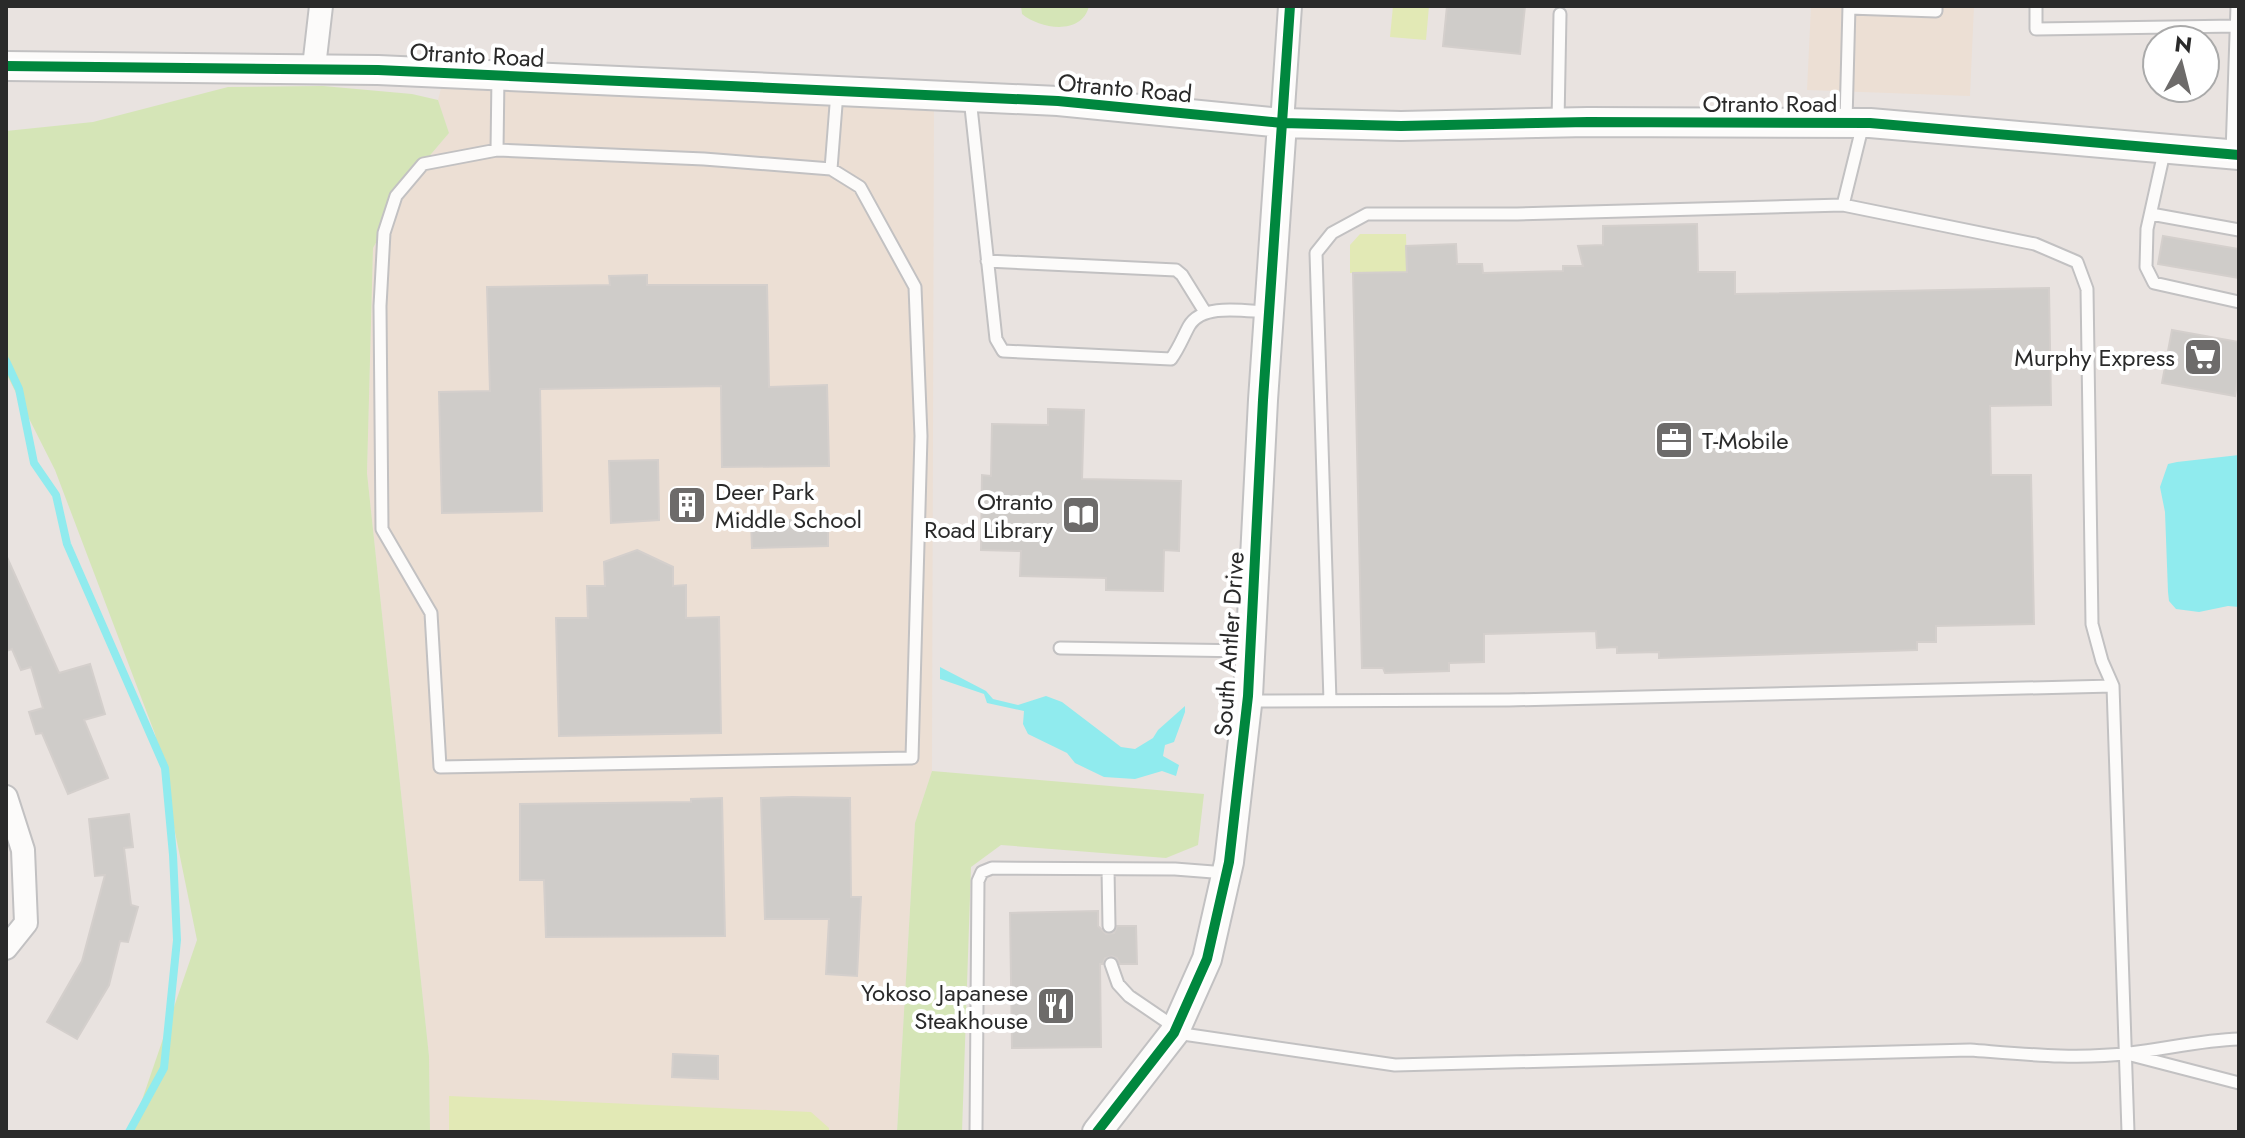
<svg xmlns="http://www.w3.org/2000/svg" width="2245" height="1138" font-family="Jost,sans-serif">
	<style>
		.education { fill: #ecdfd4 }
		.green { fill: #d5e5b7 }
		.pitch { fill: #e2e9b5 }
		.water { fill: #90ebee }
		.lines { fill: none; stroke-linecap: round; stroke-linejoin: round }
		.stream { stroke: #90ebee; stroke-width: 8 }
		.building { fill: #cfccc9; stroke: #d4cfcc; stroke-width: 2 }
		.service-casing { stroke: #c2c1c2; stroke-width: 15 }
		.minor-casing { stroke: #c2c1c2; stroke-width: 26 }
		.tertiary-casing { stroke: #c2c1c2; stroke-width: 32 }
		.service { stroke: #fcfbfa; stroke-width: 11 }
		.minor { stroke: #fcfbfa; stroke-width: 22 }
		.tertiary { stroke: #fcfbfa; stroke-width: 28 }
		.cycleway-casing { stroke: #fff; stroke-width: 15 }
		.cycleway { stroke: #00873e; stroke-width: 10 }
		.labels { text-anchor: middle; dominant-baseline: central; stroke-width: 8; stroke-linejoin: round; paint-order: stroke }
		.street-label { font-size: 24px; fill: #2a2a2a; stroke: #fff }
		.poi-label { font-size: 24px; fill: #2a2a2a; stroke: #fff; text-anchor: end }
	</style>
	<rect width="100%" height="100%" fill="#e9e3e0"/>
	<path class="education" d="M1811,6H1974L1970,96L1807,90Z
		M445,73L934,96L932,771L915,823L897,1132H430L429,1056L367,473L373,248L415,173L449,133L438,100Z"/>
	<path class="green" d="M1021,6H1089C1082,36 1040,29 1022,14Z
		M323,86L412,94L438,100L449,133L415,173L373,248L367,473L429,1056L430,1132H131L197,940L155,734L55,470L6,373V131L93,122L228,87Z
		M932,771L1204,794L1198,845L1166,858L1001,845L971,867L962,1132H897L915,823Z"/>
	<path class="pitch" d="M1393,6H1429L1426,40L1390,37Z
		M1360,234H1406L1407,272L1350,273V245Z
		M449,1096L811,1112L829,1128V1132H449Z"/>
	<path class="water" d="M2239,455V607L2228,606L2199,612L2176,609L2169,601L2168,592L2165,512L2160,487L2168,464L2177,462Z
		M940,667L986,691L993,699L1018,705L1046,696L1062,702L1121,747L1135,749L1153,738L1158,730L1185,706V712L1174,742L1165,745L1163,756L1179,765L1176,776L1162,771L1135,779L1104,777L1075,763L1067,753L1028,734L1023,724L1024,711L987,703L984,694L940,679Z"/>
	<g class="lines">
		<path class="stream" d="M6,361L19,389L34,463L56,495L67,544L165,768L173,855L177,940L164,1068L129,1132"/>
	</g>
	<path class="building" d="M1447,6H1525L1520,54L1443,46Z
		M1697,224L1698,272H1735V294L2049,288L2051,405L1990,406L1991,475H2031L2034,624L1936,626V642H1917V650L1659,658V652L1617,653V647L1597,648L1596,631L1484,634V662L1449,663V671L1385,673L1383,668H1362L1353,273L1407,272L1406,246L1456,244L1457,264H1482L1483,273L1563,271V266H1583L1578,246L1603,245V226Z
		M2163,236L2239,249V278L2158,264Z
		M647,275V285H767L769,387L827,385L829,466L722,467L721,386L540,389L542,511L442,513L439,392L490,391L487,287L610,285L609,276Z
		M2172,330L2239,342V371L2235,396L2162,383Z
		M1048,409L1084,410L1082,479L1181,481L1179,551L1164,550L1163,591L1106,590V578L1020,576L1021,551L981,550L982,475L991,476L992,424L1048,425Z
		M658,460L659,520L611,523L609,461Z
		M828,519V546L752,548L751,521Z
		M637,550L673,567V586L686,585V618L719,617L721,733L559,736L556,618H588L587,586H605L604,562Z
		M6,555L59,673L90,664L105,714L84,720L108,778L68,794L42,733L36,734L29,712L43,708L31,667L21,670L12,649L6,651Z
		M792,797L850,798L851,897H861L857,976L826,974L829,919H765L761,798Z
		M722,798L725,936L546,937L544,880H520V804L691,802V799Z
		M129,814L133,847L124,848L131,905L138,907L128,942L120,941L109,985L77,1039L47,1022L82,961L105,875L95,876L89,819Z
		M1098,911V926L1106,934L1114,933L1117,926H1136L1137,964H1120L1117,958L1112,956L1105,958L1103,964H1100L1101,1047L1012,1048L1010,913Z
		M673,1054L718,1056V1079L672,1077Z"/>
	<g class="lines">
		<g class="service-casing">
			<path id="service" d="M2036,6V29L2238,26
				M1849,8L1936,11V6
				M970,98L996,339L1003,351L1171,359C1179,348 1183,337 1189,326C1202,303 1244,311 1267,312
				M1846,121L1849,6
				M1558,122L1560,14
				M2165,148L2147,229L2146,267L2154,283L2239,302
				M497,150L704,159L831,169L860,187L915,287L921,436L912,758L440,767L431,613L382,529L380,306L384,233L396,196L423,164Z
				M497,150L498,76
				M2232,153L2237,6
				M831,169L837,92
				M1843,205L1863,124
				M2151,214L2239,230
				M987,261L1176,270L1182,275L1205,312
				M1060,648L1250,651
				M1248,701L1509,700L2113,686
				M1330,701L1316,253L1332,233L1367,214H1517L1843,205L2035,244L2077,262L2087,289L2092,624L2102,661L2113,686L2128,1132
				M1108,869L1109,926
				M1111,964L1118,984L1129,996L1176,1028
				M1176,1033L1395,1065L1970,1050C2023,1054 2077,1060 2130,1053C2166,1049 2202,1040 2239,1039
				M2131,1055L2239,1083
				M976,1132L978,881L982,872L992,868L1175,869L1226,873"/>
		</g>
		<g class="minor-casing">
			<path id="minor" d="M314,67L321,6
				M1282,123L1290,6
				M6,797L23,850L26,923L6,948"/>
		</g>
		<g class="tertiary-casing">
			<path id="tertiary" d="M6,66L378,70L1058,101L1282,123L1401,126L1588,122L1870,123L2239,155
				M1097,1132L1174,1033L1207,959L1229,862L1248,696L1263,400L1282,123"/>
		</g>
		<use href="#service" class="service"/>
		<use href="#minor" class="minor"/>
		<use href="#tertiary" class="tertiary"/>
		<g class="cycleway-casing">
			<path id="cycleway" d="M6,66L378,70L1058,101L1282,123L1401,126L1588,122L1870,123L2239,155
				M1097,1132L1174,1033L1207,959L1229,862L1248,696L1263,400L1290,6"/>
		</g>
		<use href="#cycleway" class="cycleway"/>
	</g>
	<defs>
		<g id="supermarket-square" transform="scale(2)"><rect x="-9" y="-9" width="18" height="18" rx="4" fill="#6d6b6a" stroke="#fff"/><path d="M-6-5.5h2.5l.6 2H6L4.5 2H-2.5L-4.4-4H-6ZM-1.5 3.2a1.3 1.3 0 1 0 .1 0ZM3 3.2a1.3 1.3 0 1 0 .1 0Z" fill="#fff"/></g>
		<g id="office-square" transform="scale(2)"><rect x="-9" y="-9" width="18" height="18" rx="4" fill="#6d6b6a" stroke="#fff"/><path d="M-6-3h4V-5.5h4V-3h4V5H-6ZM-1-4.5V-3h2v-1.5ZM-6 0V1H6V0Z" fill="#fff"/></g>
		<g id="building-square" transform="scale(2)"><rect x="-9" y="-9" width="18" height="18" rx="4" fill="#6d6b6a" stroke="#fff"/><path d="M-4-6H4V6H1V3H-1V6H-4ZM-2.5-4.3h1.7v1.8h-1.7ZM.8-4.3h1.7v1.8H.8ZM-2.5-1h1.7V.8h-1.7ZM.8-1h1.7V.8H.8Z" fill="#fff"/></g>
		<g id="library-square" transform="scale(2)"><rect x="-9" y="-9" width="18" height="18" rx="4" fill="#6d6b6a" stroke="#fff"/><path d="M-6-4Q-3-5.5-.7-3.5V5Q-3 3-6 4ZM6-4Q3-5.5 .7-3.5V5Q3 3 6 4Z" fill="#fff"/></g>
		<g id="restaurant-square" transform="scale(2)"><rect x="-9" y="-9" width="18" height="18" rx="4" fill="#6d6b6a" stroke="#fff"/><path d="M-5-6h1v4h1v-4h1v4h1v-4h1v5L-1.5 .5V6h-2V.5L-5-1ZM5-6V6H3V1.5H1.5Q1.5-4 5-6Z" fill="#fff"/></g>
	</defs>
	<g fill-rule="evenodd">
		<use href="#supermarket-square" x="2203" y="357"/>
		<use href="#office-square" x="1674" y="440"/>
		<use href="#building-square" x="687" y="505"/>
		<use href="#library-square" x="1081" y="515"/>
		<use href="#restaurant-square" x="1056" y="1006"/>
	</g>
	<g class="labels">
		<g class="street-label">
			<text transform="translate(477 55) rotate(3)">Otranto Road</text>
			<text transform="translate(1125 88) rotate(5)">Otranto Road</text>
			<text x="1770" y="103">Otranto Road</text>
			<text transform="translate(1229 644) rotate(-86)">South Antler Drive</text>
		</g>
		<g class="poi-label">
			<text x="2175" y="357">Murphy Express</text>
			<text x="1702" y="440" text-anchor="start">T-Mobile</text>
			<text x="715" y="491" text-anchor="start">Deer Park<tspan x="715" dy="28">Middle School</tspan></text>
			<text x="1053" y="501">Otranto<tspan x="1053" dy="28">Road Library</tspan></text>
			<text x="1028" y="992">Yokoso Japanese<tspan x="1028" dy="28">Steakhouse</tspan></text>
		</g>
	</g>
	<rect width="2245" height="1138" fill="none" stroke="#2a2a2a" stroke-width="16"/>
	<g transform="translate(2181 64) rotate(7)"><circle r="38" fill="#ffffff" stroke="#aaaaaa" stroke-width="2"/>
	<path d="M0-6L14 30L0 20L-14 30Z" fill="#6d6b6a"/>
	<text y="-12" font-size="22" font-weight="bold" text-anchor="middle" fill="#2a2a2a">N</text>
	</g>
</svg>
